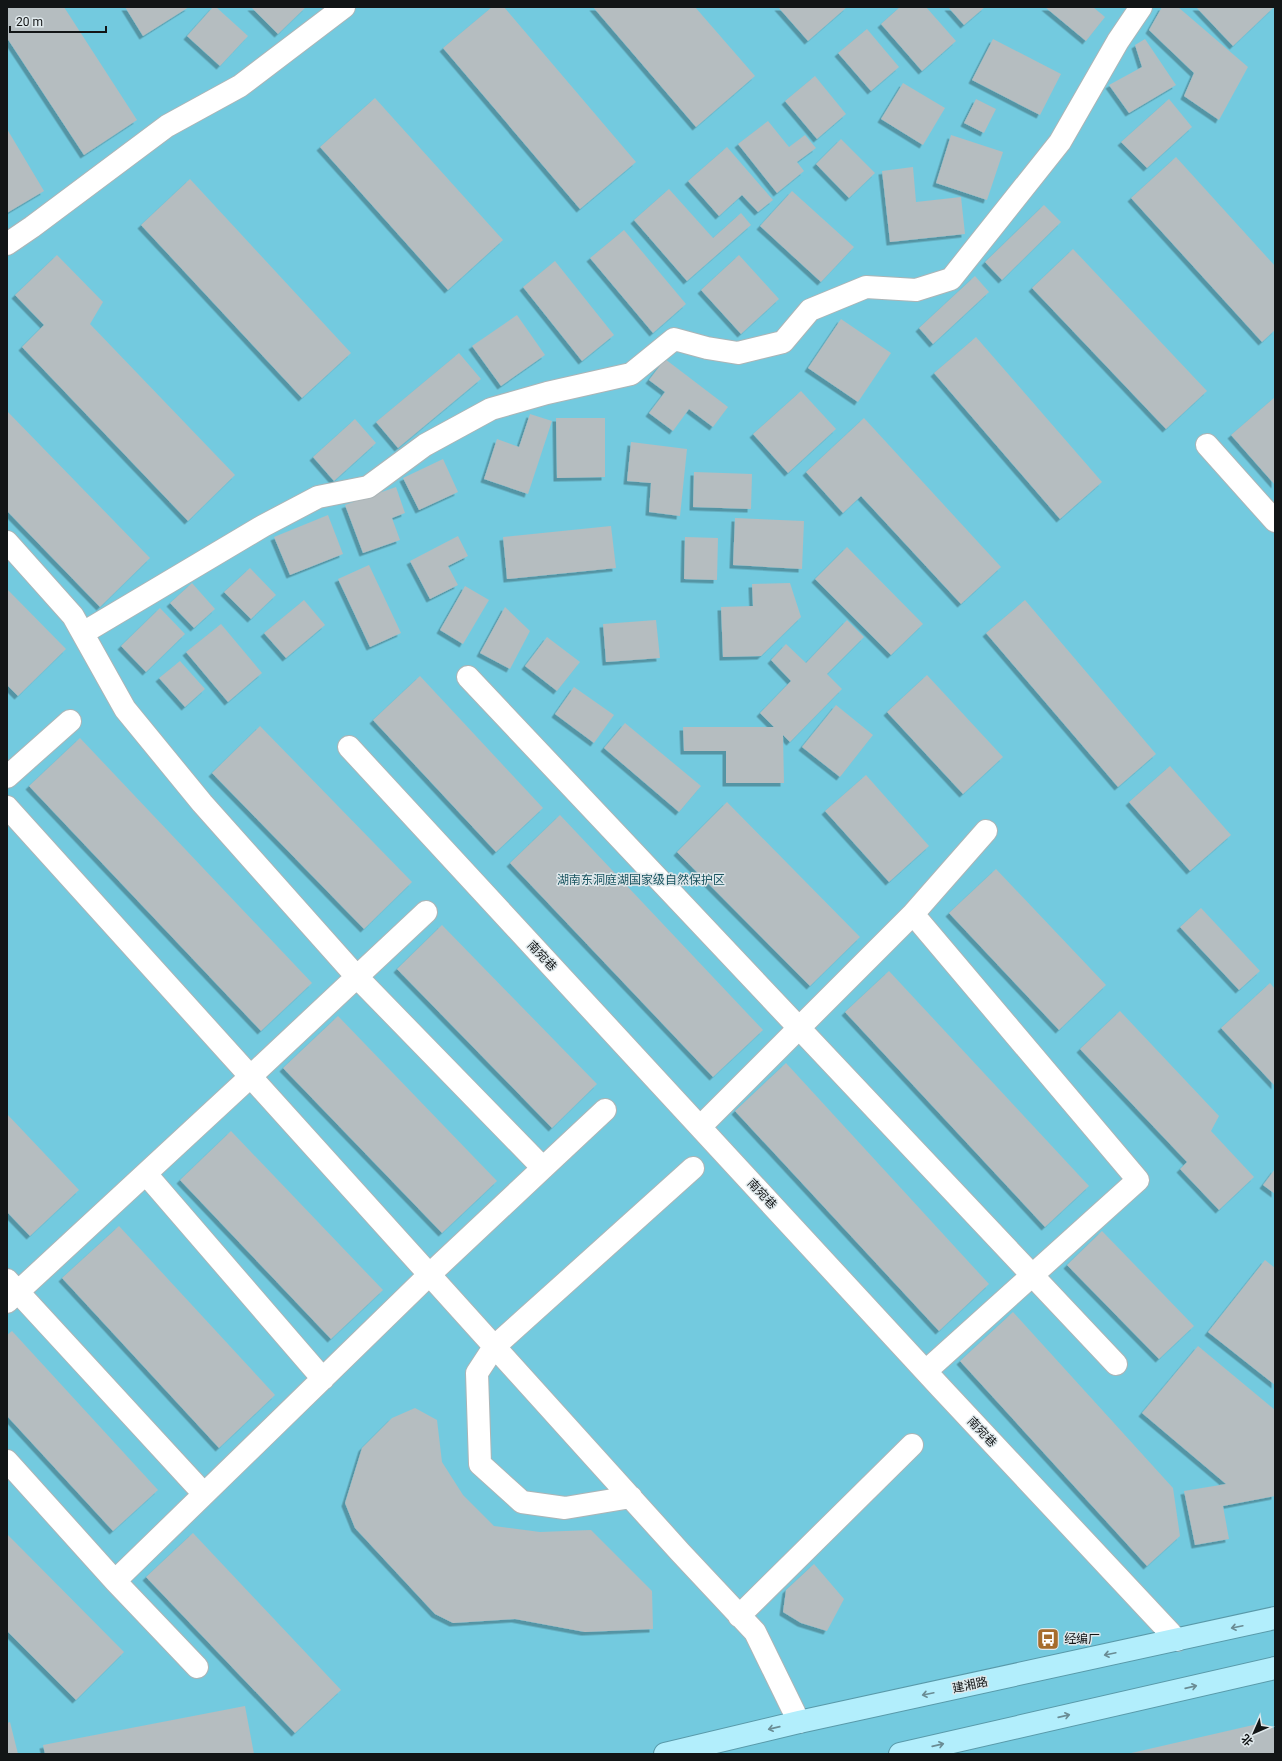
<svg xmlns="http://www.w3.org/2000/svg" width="1282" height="1761" font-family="Roboto,'Noto Sans SC',sans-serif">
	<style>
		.green { fill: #73cadf }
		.building { fill: #b5bdc0; filter: url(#shadow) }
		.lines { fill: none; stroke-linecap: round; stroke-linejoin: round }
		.street-casing { stroke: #acb5b7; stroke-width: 24 }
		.primary-casing { stroke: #599aaa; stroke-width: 24 }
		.street { stroke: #fff; stroke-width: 22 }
		.primary { stroke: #b2eefc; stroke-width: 22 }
		.oneway { stroke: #6a8c94 }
		.labels { text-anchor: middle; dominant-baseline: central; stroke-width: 3; stroke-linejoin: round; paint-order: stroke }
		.park-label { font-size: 12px; fill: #1a5460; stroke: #dfe8eb }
		.street-label { font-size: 12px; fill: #121516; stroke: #dfe8eb }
		.poi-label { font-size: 12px; fill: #121516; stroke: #dfe8eb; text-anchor: start }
	</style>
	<defs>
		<filter id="shadow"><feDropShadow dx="-3.5" dy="3.5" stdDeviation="0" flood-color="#0004"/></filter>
	</defs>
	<rect width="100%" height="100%" fill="#dfe8eb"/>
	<path class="green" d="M7,7H1275V1754H7Z"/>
	<path class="building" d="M7,7H64L137,120L84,155L7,38Z
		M125,7H189L143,36Z
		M213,7H216L248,36L220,66L187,36Z
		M251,7H306L278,34Z
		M492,7H504L636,162L580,209L443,48Z
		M593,7H695L755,76L696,127Z
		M778,7H847L808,41Z
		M900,7H926L956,41L922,71L881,24Z
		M948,7H985L964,25Z
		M1045,7H1093L1105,17L1086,41Z
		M1162,7H1178L1248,67L1219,120L1184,96L1194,73L1149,30Z
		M1196,7H1272L1273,8L1233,46Z
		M867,29L899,67L871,91L838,53Z
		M993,39L1061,74L1040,115L972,80Z
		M1145,39L1176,85L1129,113L1109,85L1142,67L1135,45Z
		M815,76L846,114L817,139L785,101Z
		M903,83L945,108L923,145L881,119Z
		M375,98L503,240L448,290L320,147Z
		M976,99L996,109L984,133L964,123Z
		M1169,99L1192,127L1147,168L1121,142Z
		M768,121L789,147L805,135L816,148L797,162L804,171L777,193L738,144Z
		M7,129L44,191L7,213Z
		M951,135L1003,152L987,200L936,183Z
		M841,139L875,173L849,198L816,164Z
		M727,147L773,200L758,212L742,195L719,216L688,181Z
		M1176,157L1275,266V330L1262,342L1131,198Z
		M913,167L916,202L961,197L965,234L890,242L882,171Z
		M190,179L351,353L302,398L141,225Z
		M669,189L713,238L741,213L751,225L687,281L634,220Z
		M792,191L854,247L821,282L760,226Z
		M1044,205L1061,222L1002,280L985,262Z
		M624,230L686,304L653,333L590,258Z
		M1073,249L1207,391L1166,429L1032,288Z
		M57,255L103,302L90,324L235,475L188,521L22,347L44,325L15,295Z
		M739,255L779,299L741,334L701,290Z
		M555,261L614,335L582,361L523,287Z
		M975,276L989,292L933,344L919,328Z
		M517,315L545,355L501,386L472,346Z
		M841,319L891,353L858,402L808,368Z
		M976,337L1102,482L1060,519L934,373Z
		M459,353L481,379L398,448L376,422Z
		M665,359L728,407L713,427L689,409L673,431L649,413L665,392L649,380Z
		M801,391L836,429L788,473L753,434Z
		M1275,397V485L1231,435Z
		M7,411L150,558L100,607L7,511Z
		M530,414L552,421L528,494L484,479L497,439L519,447Z
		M556,418H605V477L557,478Z
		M864,418L1001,567L961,604L861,496L843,513L806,472Z
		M355,419L376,443L334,481L313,457Z
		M631,442L687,449L680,516L649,512L651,483L627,481Z
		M443,459L458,492L419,510L403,478Z
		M694,472L752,474L751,509L693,507Z
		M396,487L405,513L392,518L400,540L363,553L345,505Z
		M328,515L343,554L290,575L274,537Z
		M735,518L804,521L802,569L733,565Z
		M611,526L616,568L507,579L503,537Z
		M458,536L468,556L448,566L458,585L430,599L410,561Z
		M685,537L718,538L717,580L684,579Z
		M847,547L923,624L891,655L815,579Z
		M369,565L401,633L370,647L338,579Z
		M250,568L276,595L251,619L224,592Z
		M192,583L215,609L194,628L170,603Z
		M790,583L801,617L761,656L723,657L721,607L753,606L752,584Z
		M465,586L489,600L463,644L440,630Z
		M7,589L66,649L18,696L7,685Z
		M304,600L325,625L286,658L264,633Z
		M1025,600L1156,754L1118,787L986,633Z
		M505,607L530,631L510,669L480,653Z
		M160,608L185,634L146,672L121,646Z
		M656,620L660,658L606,662L603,624Z
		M847,620L864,637L827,674L842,689L790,742L783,735L784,783H726V751H684L683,727H774L760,713L791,681L771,660L786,644L806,663Z
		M221,624L262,673L228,702L186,652Z
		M547,637L580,662L557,691L525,666Z
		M180,661L205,689L185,707L159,678Z
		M927,675L1003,757L963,794L887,712Z
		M420,676L543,808L496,852L373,720Z
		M574,687L614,715L594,743L555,714Z
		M836,705L873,735L840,777L802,747Z
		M625,723L701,786L679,812L604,748Z
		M260,726L412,882L364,929L212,773Z
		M80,738L312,983L261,1031L29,786Z
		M1170,766L1231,835L1190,871L1129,802Z
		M866,775L929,846L889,882L825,811Z
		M727,802L860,937L810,986L677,852Z
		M560,815L763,1030L713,1077L510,863Z
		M996,869L1106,985L1059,1030L949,913Z
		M1201,908L1260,971L1239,990L1180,927Z
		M442,925L597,1084L552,1128L397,969Z
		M889,971L1089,1186L1045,1227L845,1012Z
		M1270,983L1275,989V1086L1221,1028Z
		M1120,1011L1219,1116L1211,1131L1254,1177L1219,1210L1180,1169L1187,1162L1080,1049Z
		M338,1016L497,1181L442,1233L283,1068Z
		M786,1063L989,1284L939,1331L735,1111Z
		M7,1114L79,1190L30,1236L7,1212Z
		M231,1131L383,1290L331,1339L180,1180Z
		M1275,1169V1194L1263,1185Z
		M119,1226L275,1395L219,1448L62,1278Z
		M1102,1231L1194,1326L1159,1359L1067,1265Z
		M1265,1260L1275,1268V1385L1208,1332Z
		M1013,1312L1173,1488L1180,1536L1147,1566L960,1361Z
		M12,1331L158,1490L113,1531L7,1416V1335Z
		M1198,1346L1275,1410V1496L1223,1506L1229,1539L1195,1545L1184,1491L1226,1484L1142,1413Z
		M415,1408L437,1420L442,1462L463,1495L494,1526L540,1532L591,1530L652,1591L653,1629L585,1632L515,1619L453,1623L435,1614L355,1528L345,1503L362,1448L392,1418Z
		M193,1533L341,1690L295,1733L146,1577Z
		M7,1534L124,1652L76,1700L7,1631Z
		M814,1564L844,1599L827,1631L801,1623L783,1612L786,1590Z
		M245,1706L254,1754H45L43,1745Z
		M10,1722L18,1754H7V1723Z
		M1262,1723L1275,1729V1754H1127Z"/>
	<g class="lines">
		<g class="street-casing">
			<path id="street" d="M7,244L32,227L167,126L240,86L344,7
				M1207,445L1275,521
				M7,542L73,616L125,709L202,803L357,977L543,1168L429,1275L115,1581L197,1667
				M83,633L263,526L318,497L368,487L425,445L491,409L547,393L631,374L674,339L707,348L738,353L783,342L810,310L866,287L916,290L951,279L1060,142L1118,41L1141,7
				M468,677L1116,1364
				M349,747L941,1388L1177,1640
				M7,777L70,721
				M7,807L680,1552L755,1632L799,1722
				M700,1127L913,914
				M543,1168L605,1110
				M146,1174L323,1379
				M7,1280L204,1494
				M7,1302L250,1077L426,912
				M926,1371L1138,1180L913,914L986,831
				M7,1461L115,1581
				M631,1497L565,1508L522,1502L480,1464L477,1373L494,1347L693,1168
				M739,1616L912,1445"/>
		</g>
		<g class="primary-casing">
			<path id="primary" d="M665,1754L799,1722L1275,1618
				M900,1754L1275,1668"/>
		</g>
		<use href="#street" class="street"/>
		<use href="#primary" class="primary"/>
	</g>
	<defs><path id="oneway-shaft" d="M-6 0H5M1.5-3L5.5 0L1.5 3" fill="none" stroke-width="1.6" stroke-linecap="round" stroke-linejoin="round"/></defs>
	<g class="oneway">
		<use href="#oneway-shaft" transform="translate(1237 1627) rotate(168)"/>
		<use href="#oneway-shaft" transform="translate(1110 1654) rotate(168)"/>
		<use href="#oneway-shaft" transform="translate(1191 1687) rotate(-13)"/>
		<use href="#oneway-shaft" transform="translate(928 1694) rotate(168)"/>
		<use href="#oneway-shaft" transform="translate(1064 1716) rotate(-13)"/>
		<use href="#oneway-shaft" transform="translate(774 1728) rotate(167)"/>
		<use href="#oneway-shaft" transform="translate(938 1745) rotate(-13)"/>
	</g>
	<defs>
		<g id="bus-square" transform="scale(1.15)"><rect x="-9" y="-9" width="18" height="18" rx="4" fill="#a66c2c" stroke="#dfe8eb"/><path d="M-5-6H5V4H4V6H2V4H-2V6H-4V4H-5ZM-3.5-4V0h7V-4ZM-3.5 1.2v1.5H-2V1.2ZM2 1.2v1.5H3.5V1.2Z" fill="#fff"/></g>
	</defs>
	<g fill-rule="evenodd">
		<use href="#bus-square" x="1048" y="1639"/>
	</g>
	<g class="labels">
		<g class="park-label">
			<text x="641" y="880">湖南东洞庭湖国家级自然保护区</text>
		</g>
		<g class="street-label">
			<text transform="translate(542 956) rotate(47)">南宛巷</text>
			<text transform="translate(762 1194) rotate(47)">南宛巷</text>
			<text transform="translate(982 1432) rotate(47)">南宛巷</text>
			<text transform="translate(970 1685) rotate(-12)">建湘路</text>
		</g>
		<g class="poi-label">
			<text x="1064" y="1639">经编厂</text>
		</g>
	</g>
	<rect width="1282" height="1761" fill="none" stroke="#121516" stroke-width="16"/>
	<g transform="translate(1254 1733) rotate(225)" stroke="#dfe8eb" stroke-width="3" paint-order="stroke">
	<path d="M0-3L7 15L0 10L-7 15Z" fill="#121516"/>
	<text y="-6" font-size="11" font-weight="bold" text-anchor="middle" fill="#121516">北</text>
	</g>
	<path d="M10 26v6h96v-6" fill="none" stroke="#121516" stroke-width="2"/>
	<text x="16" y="26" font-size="12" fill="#121516" stroke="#dfe8eb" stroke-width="3" paint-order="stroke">20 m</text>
</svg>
